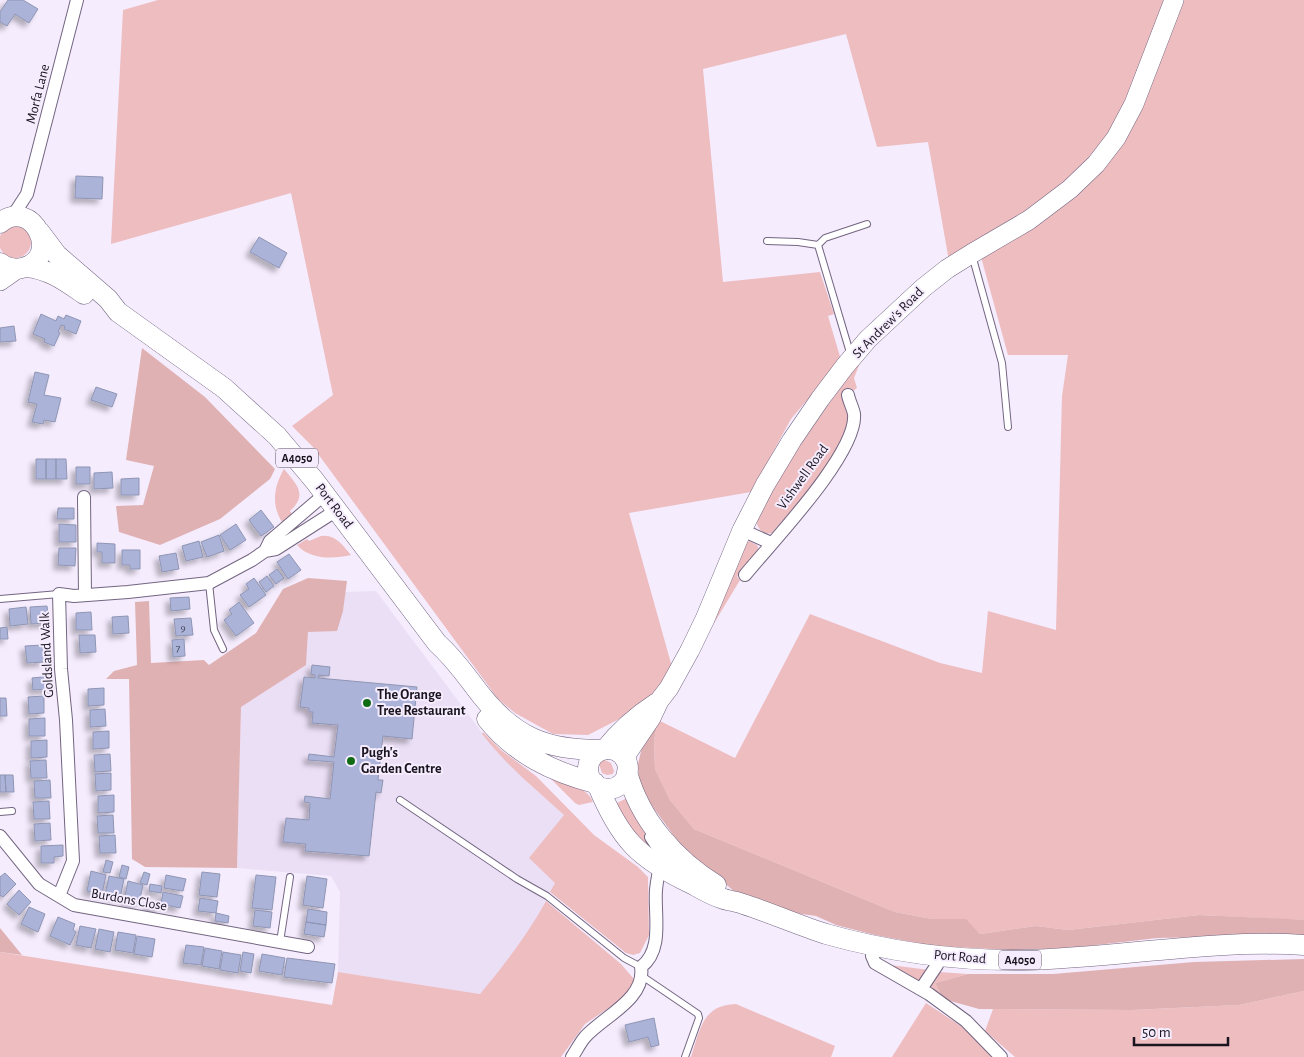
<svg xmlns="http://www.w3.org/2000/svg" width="1304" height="1057" font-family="'Alegreya Sans',sans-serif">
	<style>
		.built { fill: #ebdff6 }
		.green { fill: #edbdc0 }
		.forest { fill: #e0b1b3 }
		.building { fill: #abb3d9; stroke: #8f95b3; filter: url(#shadow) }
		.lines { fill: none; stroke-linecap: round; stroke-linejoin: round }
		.lane-casing { stroke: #736580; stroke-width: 8 }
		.street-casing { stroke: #736580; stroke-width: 14 }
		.secondary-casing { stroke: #736580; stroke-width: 20 }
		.primary-casing { stroke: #736580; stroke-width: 21 }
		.lane { stroke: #fff; stroke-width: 6 }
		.street { stroke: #fff; stroke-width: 12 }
		.secondary { stroke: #fff; stroke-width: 19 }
		.primary { stroke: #fff; stroke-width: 20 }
		.poi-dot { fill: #106b15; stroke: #f5ecfe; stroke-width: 2 }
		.labels { text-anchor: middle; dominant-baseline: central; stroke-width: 4; stroke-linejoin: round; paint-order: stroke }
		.number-label { font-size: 11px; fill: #3e3c4d }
		.shield { fill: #f5ecfe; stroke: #5b5561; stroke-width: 1 }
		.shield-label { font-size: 12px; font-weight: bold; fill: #19141e }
		.street-label { font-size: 14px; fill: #19141e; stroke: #f5ecfe }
		.poi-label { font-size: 14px; font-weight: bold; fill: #19141e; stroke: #f5ecfe; text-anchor: start }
	</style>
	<defs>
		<filter id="shadow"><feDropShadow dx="-4.5" dy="4.5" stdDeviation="2.5" flood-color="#0004"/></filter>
	</defs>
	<rect width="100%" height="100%" fill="#f5ecfe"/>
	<path class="built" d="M376,591L489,742L530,785L564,815L555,883L535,922L505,964L480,994L338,972L340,892L331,876L237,868L241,706L306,665L308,632L343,611L345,592Z"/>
	<path class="green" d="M158,0H1170L1111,136L1051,196L949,261L928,142L877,147L846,34L703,69L723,282L820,272L834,314L828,316L841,360L791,419L751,492L629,513L672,667L659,693L631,713L588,735L553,734L515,713L498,699L313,447L292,426L333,395L291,193L111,244L123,10Z
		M1182,0H1304V920L1199,915L1068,930L1036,926L980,934L966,920L932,919L895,912L694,829L670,800L655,769L654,741L658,720L735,758L810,614L940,663L982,673L988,611L1056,630L1062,396L1068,355H1008L981,257L1074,196Z
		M-1 242a16 16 0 1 1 32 0a16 16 0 1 1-32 0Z
		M862,358L854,378L857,388L853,391L851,388H847L842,393C845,400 850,408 849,415C847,454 796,504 772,533C765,535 759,531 757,524C758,511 769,497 775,486C801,442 831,400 862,358Z
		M284,469C297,485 308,494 290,511L292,514L282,522C271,505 274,486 284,469Z
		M321,536C336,534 342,545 351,555C334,559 310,560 297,545L307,539L309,541Z
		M749,541L757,545L759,550L757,554L737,577L740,580L713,625L746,544Z
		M483,732L501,750L536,776L594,835L638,867L648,877L649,935L640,953L633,955L626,953L550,892L555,883L529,858L564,815C535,789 505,764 482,734Z
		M603,760H605L611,763L614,771L613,774L607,775L602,773L599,764Z
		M550,778C563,782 588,787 593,802L579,805L575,803Z
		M629,797L640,823L656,853L640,843L615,804Z
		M546,901L621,964L633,978V988L625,997L585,1024L561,1057H0V952L332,1005L338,972L480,994C505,964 528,934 546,901Z
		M890,965L929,970L922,979L918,981Z
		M939,972L968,974L935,983L943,999L930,989V984Z
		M1304,991V1057H1015L985,1031L993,1009L1132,1010L1239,1005Z
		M926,1003L970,1032L993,1057H892Z
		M736,1004L835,1046L831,1057H691C700,1030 702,1005 736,1004Z"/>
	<path class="forest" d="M142,348L205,397L275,469L270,479L220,519L160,545L119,532L116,506L143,505L154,466L126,460Z
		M308,578L347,581L343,611L337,631L308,632L306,665L241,707L237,868L145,867L132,859L129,679H106L114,671L137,665L135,602L149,601L151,663L204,660L209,665L256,633L283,589Z
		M658,720L654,741L655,769L670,800L694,829L895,912L932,919H966L980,934L1036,926L1068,930L1199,915L1290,919L1304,920V938L1269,936L1157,938L1071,948L1010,950L933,946L875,935L836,925L816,916L795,913L735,892L682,847L650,803L639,781L638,764L644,739Z
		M0,928L22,955L0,952Z
		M1304,959V991L1239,1005L1132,1010L979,1009L943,999L935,983L968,974H1053L1194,962Z"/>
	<path class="building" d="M8,0H23L38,9L29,23L15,14L7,26L0,22V12Z
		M76,176L103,177L102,199L75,198Z
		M259,237L287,253L279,268L250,252Z
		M41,314L56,321L58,316L64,319L66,315L81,321L76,334L64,329L65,326L61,325L58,332L60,333L54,346L44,342L45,339L33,334Z
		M14,326L16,341L0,342V328Z
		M35,372L49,375L44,395L61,398L55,422L44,420L43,424L32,422L37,404L28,402Z
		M96,387L117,394L112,407L91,400Z
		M36,459H46V479H36Z
		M46,459H56V479H46Z
		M56,459H66L67,479H56Z
		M76,467H90V484H76Z
		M112,472L113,488L94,489V473Z
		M139,478V495H121V479Z
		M58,508H74V519H57Z
		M261,510L274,527L261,536L249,520Z
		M59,524L76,525V542H59Z
		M236,524L246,540L230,550L220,535Z
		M219,535L224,551L207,557L201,542Z
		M199,541L203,557L186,561L182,546Z
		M97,543L115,544V563H102V552H97Z
		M59,548H76L75,566L58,565Z
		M122,550H140V569H130V565H122Z
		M176,553L179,569L162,572L159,556Z
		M289,554L301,570L288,579L277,562Z
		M277,569L284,578L276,584L269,575Z
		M267,576L274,586L266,592L259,582Z
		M254,578L266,595L249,607L240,595L249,589L246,584Z
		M189,597L190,609L171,611L170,598Z
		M239,602L254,623L236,636L224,620L232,614L229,610Z
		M47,606L49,623L31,624L30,607Z
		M26,607L28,624L10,626L9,609Z
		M91,612L92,630H76V613Z
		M128,616L129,633L113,634L112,617Z
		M191,618L193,635L176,636L174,619Z
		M7,627L8,639H0V628Z
		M79,635H95L96,652L80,653Z
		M184,639L185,656L173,657L172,640Z
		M43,645L44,662L27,663L25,646Z
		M312,665L330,667L329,676L319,675L318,678L417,687L412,739L383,736L378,780H383L381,793L376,792L369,856L305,851L306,844L283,842L286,818L309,820L310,803L304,802L305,796L330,799L334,762L308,760L309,754L334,757L338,725L312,723L313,712H309V708L300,707L304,677L315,678V675L311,674Z
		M52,676L53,689L33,690L32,678Z
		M104,688V705L88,706V689Z
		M44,696V713L29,714L28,697Z
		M0,698H6L7,716H0Z
		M105,709L106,726L90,727V710Z
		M45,718V736H29V719Z
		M109,731V748L93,749V732Z
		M47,740V757L31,758V741Z
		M110,754L111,771L95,772L94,755Z
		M46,760L47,778H31L30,761Z
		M111,773V790L96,791L95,774Z
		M0,775H5L6,792H0Z
		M5,775H13L14,792H6Z
		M50,780L51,798H35L34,781Z
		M114,795V812L98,813V796Z
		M49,801L50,819H34L33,802Z
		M113,815L114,833H98L97,816Z
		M50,823L51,840L35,841L34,824Z
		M115,835L116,853H100L99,836Z
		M63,845V856L54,857V863H41V846Z
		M106,860L113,862L110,873L103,872Z
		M122,865L129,867L126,879L119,877Z
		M91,871L106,875L102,894L87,891Z
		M144,872L150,874L147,885L140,883Z
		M202,872L220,874L217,897L199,895Z
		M5,873L16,884L3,897L0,895V877Z
		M166,875L186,879L183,891L164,888Z
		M256,875L276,877L272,910L252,908Z
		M109,876L124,879L120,898L105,895Z
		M307,876L327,879L323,908L303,905Z
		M128,881L143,885L139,904L124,901Z
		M150,884L162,886L161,893L149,891Z
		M19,890L31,902L19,915L7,904Z
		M163,892L183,896L180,908L161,904Z
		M200,898L218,901L216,913L198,911Z
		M148,901L160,903L159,910L147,908Z
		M29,907L45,914L38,932L21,924Z
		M308,909L327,912L326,925L306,922Z
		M255,910L272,912L270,928L253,926Z
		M216,913L229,916L228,923L215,921Z
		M58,917L75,924L73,930L76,932L70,945L50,936Z
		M306,922L326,925L324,937L304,934Z
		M80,926L96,929L91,948L76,945Z
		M99,929L114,932L110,952L95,949Z
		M118,932L136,935L133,953L115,950Z
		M137,936L155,939L152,957L134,954Z
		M186,945L204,947L201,965L183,963Z
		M205,948L222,951L219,969L202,966Z
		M223,952L241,955L238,973L220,970Z
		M243,952L254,954L251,973L240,971Z
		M262,954L285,958L282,975L259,971Z
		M287,958L335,964L332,983L284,977Z
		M654,1018L659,1045L651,1047L648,1037L629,1042L625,1025Z"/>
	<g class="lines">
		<g class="lane-casing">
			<path id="lane" d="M767,241L798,242L818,245L851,356
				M818,245L825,238L867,224
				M972,255L1002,363L1008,427
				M209,583L214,630L223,649
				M0,599L59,594
				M400,800L517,879L547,896L624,958L641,967
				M0,812L12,811
				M280,942L290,877
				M642,976L698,1014L699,1018L685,1057"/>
		</g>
		<g class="street-casing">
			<path id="street" d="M12,217L27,194L77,0
				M84,497L85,595
				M742,530L771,543
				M265,551L276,549L337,510
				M745,575C771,543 858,453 854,414C853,408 849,401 848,395
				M0,836L39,884L74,905L308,947
				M59,896L73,861L66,720L61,669L59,594L74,596L128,592L209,583L252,560L265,551L270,541L325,494
				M874,945L872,956L875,963L929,994L966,1021L1001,1057
				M921,989L937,965L939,956
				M572,1057C576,1051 580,1043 585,1037C604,1016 646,999 641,967C664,950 654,914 656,890C657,878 660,866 663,855L651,837"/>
		</g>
		<g class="secondary-casing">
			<path id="secondary" d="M0,281L17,269
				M604,750C619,731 636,716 656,703
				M624,758L651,718L659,701L669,688L690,650L705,619L742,530L765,485L792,440L820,399L845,366L868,339L923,288L947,269L971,254L1029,220L1070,189L1096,164L1116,138L1134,104L1174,0"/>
		</g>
		<g class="primary-casing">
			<path id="primary" d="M0,223C33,196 63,259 22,268C14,270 7,268 0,263
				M39,231L57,255L108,299L118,312L224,388L277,436L314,480L437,643C456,660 466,676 481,695C515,738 547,750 601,750
				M26,267C49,269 65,281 84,294
				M487,719C515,754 553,772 595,783
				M588 769a20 20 0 1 1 40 0a20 20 0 1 1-40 0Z
				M627,772C640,820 675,860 716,885
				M598,786C620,839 638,858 690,883C700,888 710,895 721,898C728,901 736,901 743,904C771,913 798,925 826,934C890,952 958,961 1024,960C1117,958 1210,939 1304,945"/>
		</g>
		<use href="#lane" class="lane"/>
		<use href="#street" class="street"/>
		<use href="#secondary" class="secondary"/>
		<use href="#primary" class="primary"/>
	</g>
	<g class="poi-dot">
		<circle cx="367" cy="703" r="5"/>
		<circle cx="351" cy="761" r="5"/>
	</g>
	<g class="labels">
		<g class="number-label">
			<text x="183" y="627">9</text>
			<text x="178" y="648">7</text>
		</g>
		<g class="shield">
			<rect x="276" y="448.5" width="42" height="19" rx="4"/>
			<rect x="999" y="950.5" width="42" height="19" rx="4"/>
		</g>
		<g class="shield-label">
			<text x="297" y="458">A4050</text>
			<text x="1020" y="960">A4050</text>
		</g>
		<g class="street-label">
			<text transform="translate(38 94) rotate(-76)">Morfa Lane</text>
			<text transform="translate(888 323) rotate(-45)">St Andrew's Road</text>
			<text transform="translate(803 477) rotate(-54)">Vishwell Road</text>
			<text transform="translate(334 506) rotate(53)">Port Road</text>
			<text transform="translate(47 655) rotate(-93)">Goldsland Walk</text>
			<text transform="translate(129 900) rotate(10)">Burdons Close</text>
			<text transform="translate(960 957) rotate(5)">Port Road</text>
		</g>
		<g class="poi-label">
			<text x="377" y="695">The Orange<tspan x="377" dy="16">Tree Restaurant</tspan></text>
			<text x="361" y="753">Pugh's<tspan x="361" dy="16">Garden Centre</tspan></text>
		</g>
	</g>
	<path d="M1134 1037v8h94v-8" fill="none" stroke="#19141e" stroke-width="2.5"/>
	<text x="1142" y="1037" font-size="15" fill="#19141e" stroke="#f5ecfe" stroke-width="4" paint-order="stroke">50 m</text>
</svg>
